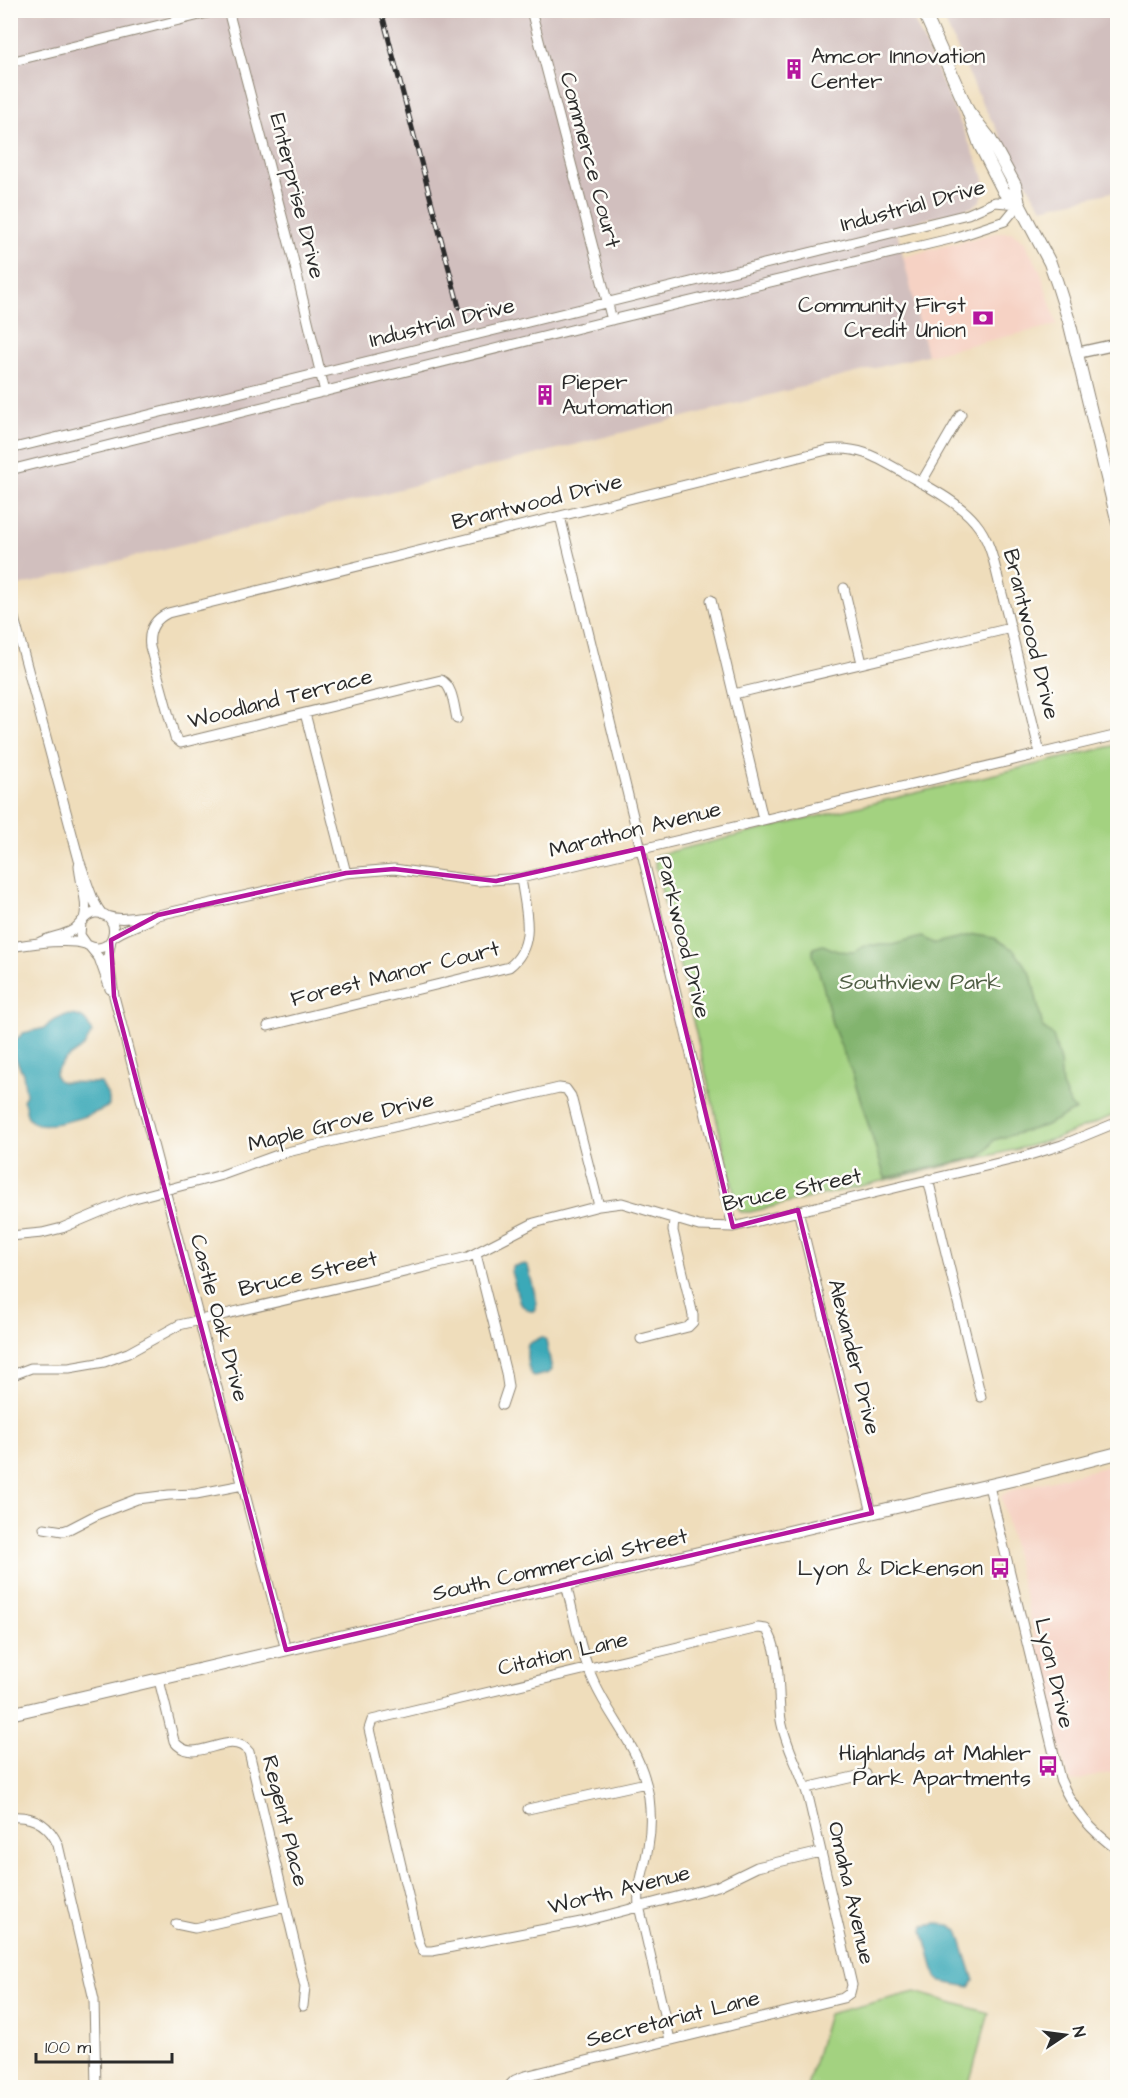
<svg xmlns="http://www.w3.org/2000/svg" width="1128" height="2098" font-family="'Architects Daughter',sans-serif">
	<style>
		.built { fill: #f6d2c4 }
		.industrial { fill: #d1bfbe }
		.green { fill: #a3d280; stroke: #677e56; stroke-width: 1.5 }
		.forest { fill: #82b46e; stroke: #56704c; stroke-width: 1.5 }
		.water { fill: #3aa9b8; stroke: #326a72; stroke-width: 1.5 }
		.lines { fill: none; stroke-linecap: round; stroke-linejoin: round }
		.minor-casing { stroke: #8d8473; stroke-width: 11 }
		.tertiary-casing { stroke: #8d8473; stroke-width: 13 }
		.secondary-casing { stroke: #8d8473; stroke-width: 14 }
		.minor { stroke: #fff; stroke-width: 9 }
		.tertiary { stroke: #fff; stroke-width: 10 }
		.secondary { stroke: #fff; stroke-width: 12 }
		.rail-casing { stroke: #2b2b2b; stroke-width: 5 }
		.rail { stroke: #fdfcf7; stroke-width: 3; stroke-dasharray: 9; stroke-linecap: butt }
		.marked { fill: none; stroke: #b5179e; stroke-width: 4.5; stroke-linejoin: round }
		.labels { text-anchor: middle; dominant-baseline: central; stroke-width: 5; stroke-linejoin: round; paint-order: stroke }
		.poi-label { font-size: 22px; fill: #2b2b2b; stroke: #fdfcf7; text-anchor: end }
		.street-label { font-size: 22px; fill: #2b2b2b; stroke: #fdfcf7 }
		.park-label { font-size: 22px; fill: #4f5d44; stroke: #fdfcf7 }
	</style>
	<rect width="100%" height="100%" fill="#fdfcf7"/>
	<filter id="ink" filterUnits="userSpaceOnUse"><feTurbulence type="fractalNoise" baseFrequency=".0167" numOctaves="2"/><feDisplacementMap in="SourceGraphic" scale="12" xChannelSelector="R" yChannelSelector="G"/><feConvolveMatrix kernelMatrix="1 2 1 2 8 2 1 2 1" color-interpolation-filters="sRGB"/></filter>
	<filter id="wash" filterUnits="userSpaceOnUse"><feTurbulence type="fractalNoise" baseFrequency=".008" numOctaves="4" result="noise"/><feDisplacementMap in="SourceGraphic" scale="24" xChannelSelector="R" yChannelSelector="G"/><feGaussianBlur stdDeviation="1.35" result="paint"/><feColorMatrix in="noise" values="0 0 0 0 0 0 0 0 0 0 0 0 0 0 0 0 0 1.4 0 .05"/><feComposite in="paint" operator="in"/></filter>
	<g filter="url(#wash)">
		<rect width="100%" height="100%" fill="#efddbb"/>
		<path class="built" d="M998,232H1012L1024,241L1040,270L1057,325L927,355L903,257Z
			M1117,1464V1771L1071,1782L1064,1764L1001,1496L1009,1491Z"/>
		<path class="industrial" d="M11,11H910L983,174L986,189L980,201L972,207L896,227L927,355L11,588Z
			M940,11H1117V191L1042,208L1031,191L982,103Z"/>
		<path class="green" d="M1117,745V1114L1060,1137L1026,1147L750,1212H741L738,1208L655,863L656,855Z
			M915,1992L989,2013L968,2087H807L828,2014Z"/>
		<path class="forest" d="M974,935L994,938L1014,950L1031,974L1043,1028L1053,1036L1060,1062L1062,1086L1071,1106L1076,1110L1044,1126L994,1140L987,1150L979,1157L885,1178L853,1076L832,1024L823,985L813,954V948L823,945L837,951L854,952L864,945H892L921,937L935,944Z"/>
		<path class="water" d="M66,1015C81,1015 87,1018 92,1033C89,1037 87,1042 84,1046C72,1057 63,1057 55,1074L57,1079L61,1082L101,1083L109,1098V1106C95,1114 45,1132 31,1121C24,1114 27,1107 23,1100L26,1095L23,1074L14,1055L12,1048L14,1042L23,1033L45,1028L51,1022Z
			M525,1264L528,1266L537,1303L534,1311H530L520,1304L511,1271L514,1266Z
			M542,1337L546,1340L552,1370L549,1373L534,1377C526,1369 526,1354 528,1344Z
			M938,1924L950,1925L958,1930L974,1981L970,1987L941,1982L936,1977L923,1931L924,1926Z"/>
	</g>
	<g filter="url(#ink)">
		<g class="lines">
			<g class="minor-casing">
				<path id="minor" d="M228,10L293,258L325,392
					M531,10L612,320
					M10,62L220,10
					M10,449L968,214L995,202L1019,204
					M10,470L603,322L954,238L1005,221L1019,204
					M921,483L961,414
					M560,516L733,1227
					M844,588L862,663
					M711,600L763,819
					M10,603L79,860C86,877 91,902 103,915
					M734,694L1011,628
					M305,713L346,873
					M457,719C454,707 453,686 441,680L181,743L175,738L150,647C148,632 153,620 168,613L827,450C858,445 878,458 904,473C925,485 959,502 975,522C992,542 995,569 1002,594C1016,647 1027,700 1040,753
					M79,865C80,884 89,901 84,919
					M106,916C123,922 140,915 158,915L346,873L394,869L478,881L521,878L1118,735
					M112,938C126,927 143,925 158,915
					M111,940L108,956L114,996L286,1650
					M38,943C49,937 63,936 73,930C81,925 84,914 95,913C124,911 117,960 87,945L80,935L81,923
					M10,947C31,944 66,938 85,944
					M90,947L99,958L110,989
					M268,1026L509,967C538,945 525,909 521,878
					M928,1179L981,1397
					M798,1210L872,1513
					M10,1236L42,1233L62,1228L131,1199L222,1175L283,1153L559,1088L566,1089L571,1096L599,1206
					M476,1254L506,1373L508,1387L502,1405
					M641,1339L688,1327L693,1322V1315L673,1231L674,1219
					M10,1376L31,1368H69L104,1362L128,1353L179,1325L468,1257L534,1223L599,1206L622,1203L699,1226L733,1227L1023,1157L1062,1145L1118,1122
					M989,1486L1060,1779C1073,1810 1091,1831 1118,1850
					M44,1528L63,1531L69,1529L98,1514L137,1499L169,1495L196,1494L243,1485
					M566,1584C574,1616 580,1652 594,1682C613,1724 641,1748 649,1797C651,1814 651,1831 648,1847C645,1868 637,1885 639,1906L670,2040
					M159,1680L174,1741C194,1769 229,1726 249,1752L305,1987L303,2006
					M806,1788L866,1774
					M528,1809L646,1783
					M10,1817C33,1815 49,1824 58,1845L94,2000L96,2088
					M176,1924L195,1928L286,1907
					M507,2088L515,2080L525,2076L843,1998L850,1993L852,1985L809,1800C802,1772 786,1749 781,1720C777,1696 782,1649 766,1629L758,1628L372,1720L369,1729L419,1942L423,1951H432L581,1922L718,1886L757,1867L821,1852"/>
			</g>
			<g class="tertiary-casing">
				<path id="tertiary" d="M1077,353L1118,344"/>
			</g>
			<g class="secondary-casing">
				<path id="secondary" d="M923,10L968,111L980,145L1004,192L1019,204
					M968,111L990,139L1015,185L1019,204L1050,263L1057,283L1069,321L1118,523
					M10,1714L1016,1479L1118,1453"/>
			</g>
			<use href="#minor" class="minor"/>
			<use href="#tertiary" class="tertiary"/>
			<use href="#secondary" class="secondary"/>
			<g class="rail-casing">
				<path id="rail" d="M381,10L459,307"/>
			</g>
			<use href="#rail" class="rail"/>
		</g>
	</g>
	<path class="marked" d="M642,848L733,1227L798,1210L872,1513L286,1650L114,996L111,940L158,915L346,873L394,869L496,881Z"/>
	<defs>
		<g id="building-bare" transform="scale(1.62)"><path d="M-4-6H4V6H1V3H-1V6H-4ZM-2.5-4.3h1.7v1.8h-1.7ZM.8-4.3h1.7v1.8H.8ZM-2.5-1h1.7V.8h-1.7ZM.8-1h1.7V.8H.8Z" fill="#b5179e" stroke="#fdfcf7" stroke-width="2.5" paint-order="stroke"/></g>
		<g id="bank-bare" transform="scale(1.62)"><path d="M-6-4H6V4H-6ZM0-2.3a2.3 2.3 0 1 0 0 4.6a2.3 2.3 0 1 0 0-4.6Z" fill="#b5179e" stroke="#fdfcf7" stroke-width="2.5" paint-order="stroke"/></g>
		<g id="bus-bare" transform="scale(1.62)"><path d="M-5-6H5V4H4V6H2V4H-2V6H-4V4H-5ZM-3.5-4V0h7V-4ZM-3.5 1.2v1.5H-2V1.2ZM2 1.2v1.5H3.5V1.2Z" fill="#b5179e" stroke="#fdfcf7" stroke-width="2.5" paint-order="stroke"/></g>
	</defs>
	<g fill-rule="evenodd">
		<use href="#building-bare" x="794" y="69"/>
		<use href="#bank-bare" x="983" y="318"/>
		<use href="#building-bare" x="545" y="395"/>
		<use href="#bus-bare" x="1000" y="1568"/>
		<use href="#bus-bare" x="1048" y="1766"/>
	</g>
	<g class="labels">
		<g class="poi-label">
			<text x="811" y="56" text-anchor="start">Amcor Innovation<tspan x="811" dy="25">Center</tspan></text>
			<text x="966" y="305">Community First<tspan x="966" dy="25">Credit Union</tspan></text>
			<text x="562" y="382" text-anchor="start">Pieper<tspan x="562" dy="25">Automation</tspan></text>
			<text x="983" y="1568">Lyon &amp; Dickenson</text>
			<text x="1031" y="1753">Highlands at Mahler<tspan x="1031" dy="25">Park Apartments</tspan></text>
		</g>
		<g class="street-label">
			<text transform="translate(590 160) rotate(75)">Commerce Court</text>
			<text transform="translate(297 196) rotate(76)">Enterprise Drive</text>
			<text transform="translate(913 206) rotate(-15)">Industrial Drive</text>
			<text transform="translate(442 323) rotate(-14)">Industrial Drive</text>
			<text transform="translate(537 502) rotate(-14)">Brantwood Drive</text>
			<text transform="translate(1031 634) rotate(76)">Brantwood Drive</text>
			<text transform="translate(280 699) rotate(-14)">Woodland Terrace</text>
			<text transform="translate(635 830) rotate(-14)">Marathon Avenue</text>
			<text transform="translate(683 937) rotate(76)">Parkwood Drive</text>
			<text transform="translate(395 974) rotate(-14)">Forest Manor Court</text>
			<text transform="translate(341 1122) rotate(-14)">Maple Grove Drive</text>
			<text transform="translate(792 1190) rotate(-12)">Bruce Street</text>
			<text transform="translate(308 1274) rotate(-13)">Bruce Street</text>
			<text transform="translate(219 1318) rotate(75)">Castle Oak Drive</text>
			<text transform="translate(854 1357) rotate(76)">Alexander Drive</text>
			<text transform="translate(560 1565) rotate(-13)">South Commercial Street</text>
			<text transform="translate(563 1654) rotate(-13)">Citation Lane</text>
			<text transform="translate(1054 1673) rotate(77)">Lyon Drive</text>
			<text transform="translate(285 1821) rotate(76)">Regent Place</text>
			<text transform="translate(619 1890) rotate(-14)">Worth Avenue</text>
			<text transform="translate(851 1893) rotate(77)">Omaha Avenue</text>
			<text transform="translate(673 2019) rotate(-14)">Secretariat Lane</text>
		</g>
		<g class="park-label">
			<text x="920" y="982">Southview Park</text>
		</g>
	</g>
	<rect width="1128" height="2098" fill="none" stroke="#fdfcf7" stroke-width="36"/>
	<g transform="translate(1065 2035) rotate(77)" stroke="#fdfcf7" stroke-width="4.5" paint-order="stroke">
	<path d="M0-4.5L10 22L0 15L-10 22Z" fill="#2b2b2b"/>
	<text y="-9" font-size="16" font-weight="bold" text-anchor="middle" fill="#2b2b2b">N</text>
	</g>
	<path d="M36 2053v9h136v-9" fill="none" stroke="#2b2b2b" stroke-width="3"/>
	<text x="45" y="2053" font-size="18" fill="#2b2b2b" stroke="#fdfcf7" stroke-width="4.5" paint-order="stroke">100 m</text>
</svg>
